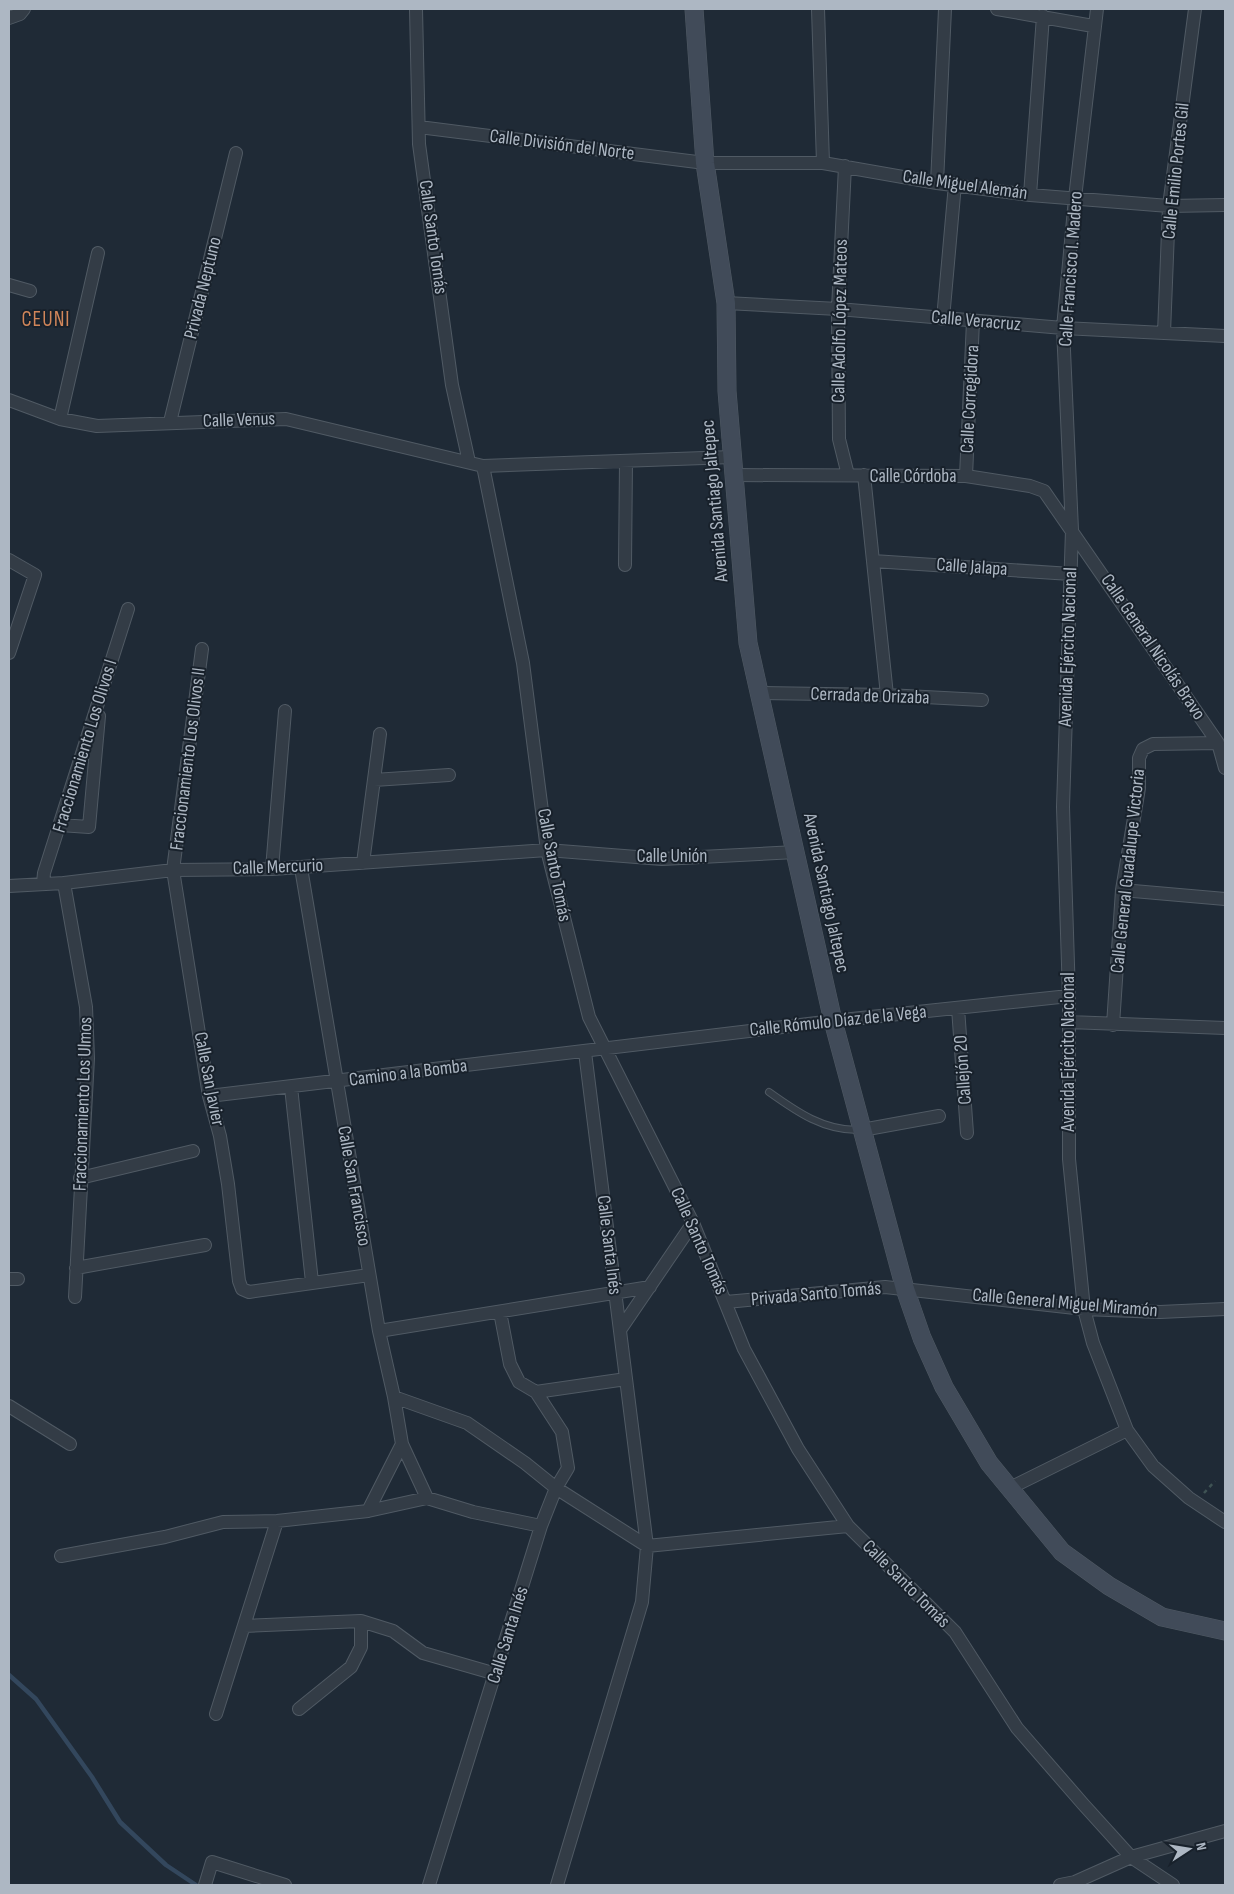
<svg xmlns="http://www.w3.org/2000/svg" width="1234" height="1894" font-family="'Sofia Sans Condensed',sans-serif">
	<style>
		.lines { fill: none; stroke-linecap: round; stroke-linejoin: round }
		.stream { stroke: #33475d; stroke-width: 4.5 }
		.lane-casing { stroke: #505a64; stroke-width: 8 }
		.street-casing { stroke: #505a64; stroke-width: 14 }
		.secondary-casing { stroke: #505a64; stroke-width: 19 }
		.path { stroke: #3f5354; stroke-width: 2.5; stroke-dasharray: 4 4; stroke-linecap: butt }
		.lane { stroke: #333c46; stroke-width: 6 }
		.street { stroke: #333c46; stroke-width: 12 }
		.secondary { stroke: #414b59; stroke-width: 18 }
		.labels { text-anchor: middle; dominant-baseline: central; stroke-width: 4; stroke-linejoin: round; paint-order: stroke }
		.street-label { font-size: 19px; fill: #adb7c3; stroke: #18212b }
		.quarter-label { font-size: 21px; letter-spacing: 1px; fill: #d1865a; stroke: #18212b }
	</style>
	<rect width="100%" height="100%" fill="#1f2a36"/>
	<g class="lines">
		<path class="stream" d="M9,1675L36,1699L92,1777L120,1822L166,1865L196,1885"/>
		<g class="lane-casing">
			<path id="lane" d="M769,1092C797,1112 824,1131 860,1130"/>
		</g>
		<g class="street-casing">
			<path id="street" d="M416,9L419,144L452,385L469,462
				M818,9L823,163
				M997,9L1093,26
				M1097,9L1075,198L1063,328L1072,530L1063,807L1069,996V1159L1084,1309L1093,1343L1127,1430L1153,1466L1189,1498L1225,1522
				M9,18L20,14L24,9
				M419,127L705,163H823L937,183L1030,195L1169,206L1225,205
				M845,166L838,309L839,439L848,475
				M937,183L945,9
				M1030,195L1043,16
				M9,285L30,291
				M726,303L838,309L1063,328L1225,336
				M943,319L955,184
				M1164,333L1169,206L1195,9
				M9,400L60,419L97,426L286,419L483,466L732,457
				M60,419L98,253
				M170,422L236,153
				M483,466L523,663L547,850L589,1017L693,1223L744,1349L798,1449L848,1526L955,1632L1017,1728L1083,1804L1131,1857L1173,1885
				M733,475L966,476L1030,486L1044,491L1218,743L1225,768
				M864,475L887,695
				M966,476L973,321
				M9,560L35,575L9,653
				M873,561L1071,574
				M625,565L626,462
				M202,649L173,870L209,1096L220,1136L228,1184L239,1281L242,1289L249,1292L369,1275
				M758,693L887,695L982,700
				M374,780L449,775
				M60,825L89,827L99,716
				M363,863L380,734
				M301,868L379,1331L394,1397L402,1444L427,1498
				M272,869L285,711
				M43,883L44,873L128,609
				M64,883L86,1007L88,1058L75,1297
				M9,886L64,883L173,870L272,869L547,850L662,859L796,852
				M1122,890L1225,899
				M958,1008L967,1133
				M1069,1022L1225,1028
				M1113,1025L1122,890L1139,788V758L1143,749L1153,744L1218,743
				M291,1087L312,1282
				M209,1096L833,1021L1069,996
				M862,1130L939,1116
				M80,1178L193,1151
				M76,1268L205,1245
				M9,1279H18
				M726,1302L885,1287L1084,1309L1160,1312L1225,1309
				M620,1330L693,1223
				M379,1331L650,1287
				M536,1392L626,1379
				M394,1397L467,1423L525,1463L556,1488L647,1546L848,1526
				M9,1406L70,1444
				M1008,1489L1127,1430
				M368,1511L402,1444
				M61,1556L165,1537L223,1522L277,1521L368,1511L427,1498L473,1512L541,1526
				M244,1626L361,1621L393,1631L423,1653L496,1674
				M299,1709L351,1667L361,1647V1621
				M216,1714L277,1521
				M205,1885L212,1862L285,1885
				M429,1885L541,1526L556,1488L568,1468L562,1432L536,1392L519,1382L510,1364L500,1312
				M557,1885L642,1602L647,1546L585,1052
				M1060,1885L1075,1882L1131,1857L1225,1831"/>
		</g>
		<g class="secondary-casing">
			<path id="secondary" d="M694,9L705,163L726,303L727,391L748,643L833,1021L905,1289L922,1338L944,1387L989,1463L1062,1552L1109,1586L1162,1617L1225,1631"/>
		</g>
		<path class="path" d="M1204,1493L1215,1481"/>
		<use href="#lane" class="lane"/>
		<use href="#street" class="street"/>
		<use href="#secondary" class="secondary"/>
	</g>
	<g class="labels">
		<g class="street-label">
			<text transform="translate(562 145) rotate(7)">Calle División del Norte</text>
			<text transform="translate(1176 171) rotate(-84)">Calle Emilio Portes Gil</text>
			<text transform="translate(965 185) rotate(8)">Calle Miguel Alemán</text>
			<text transform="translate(433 237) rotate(82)">Calle Santo Tomás</text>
			<text transform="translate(1071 269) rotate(-86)">Calle Francisco I. Madero</text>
			<text transform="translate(203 288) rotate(-76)">Privada Neptuno</text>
			<text transform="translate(840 321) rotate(-89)">Calle Adolfo López Mateos</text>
			<text transform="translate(976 321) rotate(5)">Calle Veracruz</text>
			<text transform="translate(970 399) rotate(-87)">Calle Corregidora</text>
			<text transform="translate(239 420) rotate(-2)">Calle Venus</text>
			<text x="913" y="476">Calle Córdoba</text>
			<text transform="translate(715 501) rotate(-95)">Avenida Santiago Jaltepec</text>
			<text transform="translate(972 567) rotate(4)">Calle Jalapa</text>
			<text transform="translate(1068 647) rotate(-88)">Avenida Ejército Nacional</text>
			<text transform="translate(1153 647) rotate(56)">Calle General Nicolás Bravo</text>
			<text transform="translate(870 696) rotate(2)">Cerrada de Orizaba</text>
			<text transform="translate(85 746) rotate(-73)">Fraccionamiento Los Olivos I</text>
			<text transform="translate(188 759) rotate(-83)">Fraccionamiento Los Olivos II</text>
			<text x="672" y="856">Calle Unión</text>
			<text transform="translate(554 865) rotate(79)">Calle Santo Tomás</text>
			<text transform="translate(278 867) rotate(-2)">Calle Mercurio</text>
			<text transform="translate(1128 871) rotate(-84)">Calle General Guadalupe Victoria</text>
			<text transform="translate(826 893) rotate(78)">Avenida Santiago Jaltepec</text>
			<text transform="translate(838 1021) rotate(-6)">Calle Rómulo Díaz de la Vega</text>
			<text transform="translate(1068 1052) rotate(-90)">Avenida Ejército Nacional</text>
			<text transform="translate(963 1070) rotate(-94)">Callejón 20</text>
			<text transform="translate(408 1073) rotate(-7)">Camino a la Bomba</text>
			<text transform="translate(209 1079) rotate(79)">Calle San Javier</text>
			<text transform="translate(83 1104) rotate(-88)">Fraccionamiento Los Ulmos</text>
			<text transform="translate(354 1186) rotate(80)">Calle San Francisco</text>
			<text transform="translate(699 1241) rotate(66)">Calle Santo Tomás</text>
			<text transform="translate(609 1245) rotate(83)">Calle Santa Inés</text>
			<text transform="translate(816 1294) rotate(-5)">Privada Santo Tomás</text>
			<text transform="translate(1065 1303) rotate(5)">Calle General Miguel Miramón</text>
			<text transform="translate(906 1584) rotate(45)">Calle Santo Tomás</text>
			<text transform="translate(508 1635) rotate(-73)">Calle Santa Inés</text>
		</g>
		<g class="quarter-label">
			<text x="46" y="319">CEUNI</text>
		</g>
	</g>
	<rect width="1234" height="1894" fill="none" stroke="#adb7c3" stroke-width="20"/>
	<g transform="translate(1189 1849) rotate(78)" stroke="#18212b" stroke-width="4" paint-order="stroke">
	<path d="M0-4L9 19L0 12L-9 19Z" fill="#adb7c3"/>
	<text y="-8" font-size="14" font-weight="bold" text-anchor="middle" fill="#adb7c3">N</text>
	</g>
</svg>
